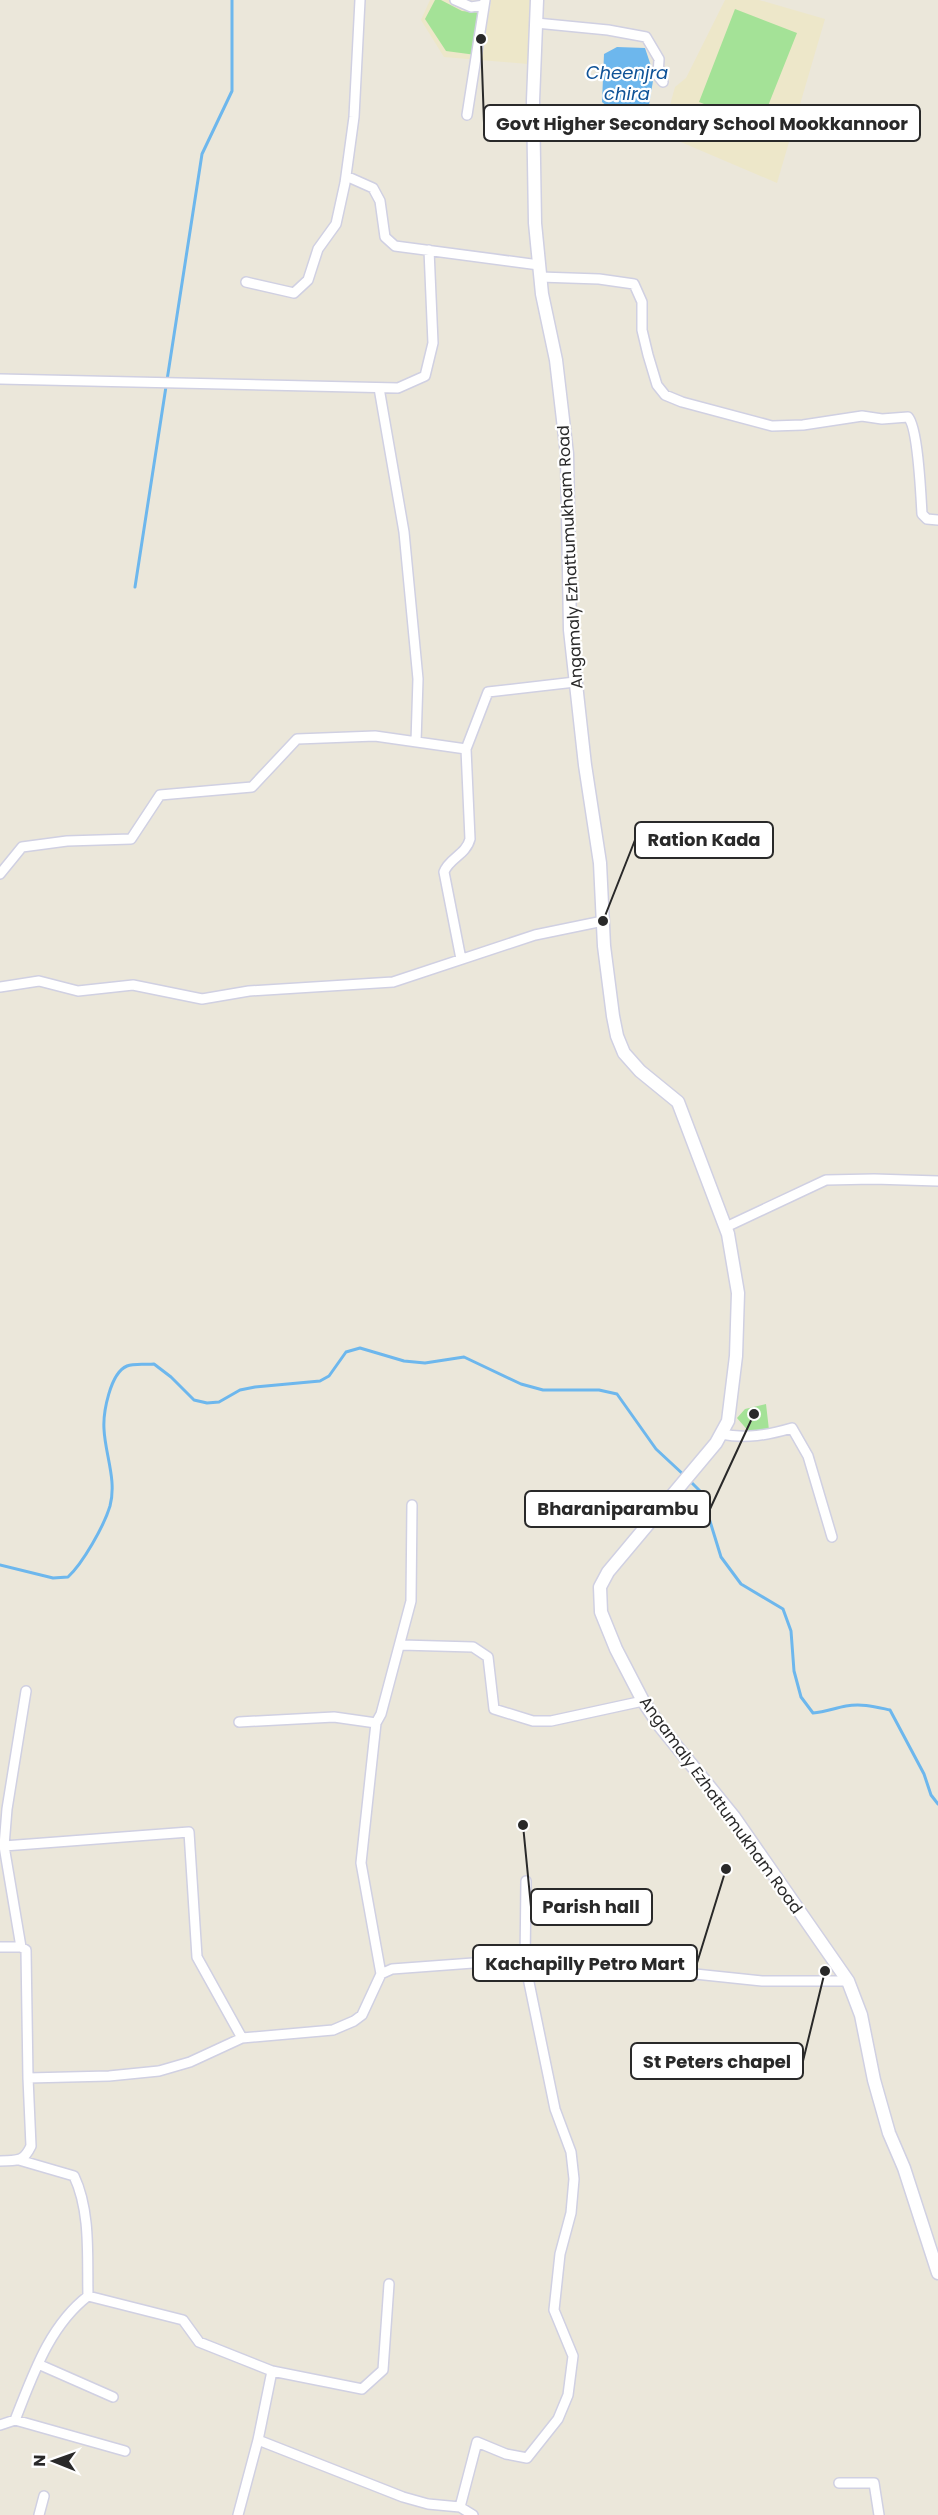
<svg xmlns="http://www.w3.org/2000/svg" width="938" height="2515" font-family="Poppins,sans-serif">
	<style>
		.education { fill: #ede7c9 }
		.green { fill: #a4e297 }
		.water { fill: #6db7ed }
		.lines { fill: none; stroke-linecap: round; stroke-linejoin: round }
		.stream { stroke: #6db7ed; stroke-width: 3 }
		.minor-casing { stroke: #d0d0e2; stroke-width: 12 }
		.tertiary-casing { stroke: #d0d0e2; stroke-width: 15 }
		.minor { stroke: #fff; stroke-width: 9 }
		.tertiary { stroke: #fff; stroke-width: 12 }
		.labels { text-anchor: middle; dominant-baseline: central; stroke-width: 4.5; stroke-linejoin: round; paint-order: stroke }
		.street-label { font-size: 16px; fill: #292929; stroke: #fff }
		.water-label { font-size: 18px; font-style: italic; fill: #0e5297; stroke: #fff }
		.leader { fill: none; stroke: #292929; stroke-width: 2 }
		.callout-dot { fill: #292929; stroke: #fff; stroke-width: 2 }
		.callout { fill: #fff; stroke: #292929; stroke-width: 2 }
		.callout-label { font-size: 18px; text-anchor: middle; font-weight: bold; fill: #292929 }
	</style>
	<rect width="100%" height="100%" fill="#ebe7da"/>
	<path class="education" d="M430,0H450L474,10L490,11L491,0H533L528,64L444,57L421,20Z
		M725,0H759L825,19L777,183L662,134L675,87L686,78Z"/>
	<path class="green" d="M435,0H441L462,11L482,13L476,55L446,51L425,19Z
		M735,9L797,33L760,126L699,102Z
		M766,1404L769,1430L750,1433L737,1418L745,1409Z"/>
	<path class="water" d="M617,47L645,48L654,75L645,128L637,131L602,102L604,54Z"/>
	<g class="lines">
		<path class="stream" d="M135,587L202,154L232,91V0
			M690,1481L701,1492L721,1557L741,1584L783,1609L791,1631L794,1671L801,1697L813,1713C825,1712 835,1708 846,1706C862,1703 876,1707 890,1710L924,1774L931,1795L938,1804
			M0,1565L53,1578L68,1577C83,1563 104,1526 110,1506C117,1480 105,1454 104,1429C103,1413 110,1373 127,1366C134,1363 146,1365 154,1364L171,1377L194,1400L207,1403L219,1402L240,1390L255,1387L320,1381L329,1376L346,1352L360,1348L404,1361L425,1363L464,1357L521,1384L543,1390H599L617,1394L656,1449L685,1476"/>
		<g class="minor-casing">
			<path id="minor" d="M455,0L471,7L484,5
				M536,23L608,30L646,37L659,59L658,76L663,82
				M467,115L485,0
				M346,176L373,188L380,201L385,237L395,246L539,265
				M540,277L599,279L634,284L642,302V330L648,355L657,385L665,395L682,402L772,426L803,425L862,416L882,419L908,417C918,427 921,497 922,514L927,519L938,520
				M246,282L294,293L308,280L318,249L336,224L345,183L354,117L360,0
				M0,379L398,388L425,376L433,343L429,250
				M379,388L404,532L418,679L416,742
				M0,874L22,847L67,841L131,839L160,795L252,787L297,739L375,736L466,749L488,692L575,682
				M461,959L444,872C449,858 466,855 470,839L466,749
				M0,987L39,981L78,991L133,985L202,999L249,991L393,982L535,935L603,921
				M726,1227L826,1180L874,1179L938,1181
				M721,1434C746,1439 768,1435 792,1428L808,1456L832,1537
				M401,1645L473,1647L488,1657L494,1709L533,1721H551L643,1701
				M239,1722L334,1717L376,1723
				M4,1846L189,1832L197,1957L242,2038
				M0,1947H21L26,1950L28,2078
				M21,1947L4,1846L7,1809L26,1691
				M381,1974L361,1863L376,1723L381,1714L411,1601L412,1505
				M19,2160L74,2176C91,2212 87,2257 88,2296
				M0,2161C17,2160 23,2163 31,2146L28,2078L109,2076L159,2071L190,2062L242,2038L333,2030L354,2021L362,2015L381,1974L392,1969L500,1961L676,1972L762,1981H848
				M88,2296L183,2320L199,2342L272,2371L258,2440L238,2515
				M38,2364L113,2397
				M272,2371L362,2389L383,2370L389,2284
				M15,2420C33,2375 49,2326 88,2296
				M0,2425L15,2420L125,2451
				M258,2440L403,2497L428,2504L460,2507L473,2515
				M839,2483H874L879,2515
				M460,2507L477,2442L506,2454L527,2458L558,2419L568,2395L573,2356L554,2310L560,2254L571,2213L574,2179L571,2152L555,2109L525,1963L526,1881
				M39,2515L44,2496"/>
		</g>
		<g class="tertiary-casing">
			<path id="tertiary" d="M537,0L533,101L535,223L542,294L556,360L567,454L570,630L585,765L600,863L604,946L613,1016L617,1036L624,1053L640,1071L678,1102L728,1234L738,1293L736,1356L728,1421L716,1443L608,1572L600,1587L601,1612L616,1649L643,1701L660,1726L734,1817L848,1981L861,2015L874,2080L889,2133L904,2168L938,2273"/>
		</g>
		<use href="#minor" class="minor"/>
		<use href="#tertiary" class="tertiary"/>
	</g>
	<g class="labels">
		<g class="street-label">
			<text transform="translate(570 557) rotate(-93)">Angamaly Ezhattumukham Road</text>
			<text transform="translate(721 1805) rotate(54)">Angamaly Ezhattumukham Road</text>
		</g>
		<g class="water-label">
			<text x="627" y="72">Cheenjra<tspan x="627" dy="21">chira</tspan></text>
		</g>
	</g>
	<path class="leader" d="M481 39L484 123M603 921L635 840M754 1414L710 1509M523 1825L531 1907M726 1869L697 1963M825 1971L803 2061"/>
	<g class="callout-dot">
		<circle cx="481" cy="39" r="6"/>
		<circle cx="603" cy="921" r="6"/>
		<circle cx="754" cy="1414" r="6"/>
		<circle cx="523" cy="1825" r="6"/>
		<circle cx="726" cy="1869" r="6"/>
		<circle cx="825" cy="1971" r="6"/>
	</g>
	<g class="callout">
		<rect x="484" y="105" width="436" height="36" rx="6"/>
		<rect x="635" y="822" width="138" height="36" rx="6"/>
		<rect x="525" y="1491" width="185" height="36" rx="6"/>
		<rect x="531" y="1889" width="121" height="36" rx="6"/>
		<rect x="473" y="1945" width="224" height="36" rx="6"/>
		<rect x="631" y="2043" width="172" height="36" rx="6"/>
	</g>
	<g class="callout-label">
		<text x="702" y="130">Govt Higher Secondary School Mookkannoor</text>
		<text x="704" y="846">Ration Kada</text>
		<text x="618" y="1515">Bharaniparambu</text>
		<text x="591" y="1913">Parish hall</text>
		<text x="585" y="1970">Kachapilly Petro Mart</text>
		<text x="717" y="2068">St Peters chapel</text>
	</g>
	<g transform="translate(54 2461) rotate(271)" stroke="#ffffff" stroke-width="4.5" paint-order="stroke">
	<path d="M0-4.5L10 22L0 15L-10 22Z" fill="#292929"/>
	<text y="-9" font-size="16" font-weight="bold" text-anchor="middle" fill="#292929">N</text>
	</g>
</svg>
